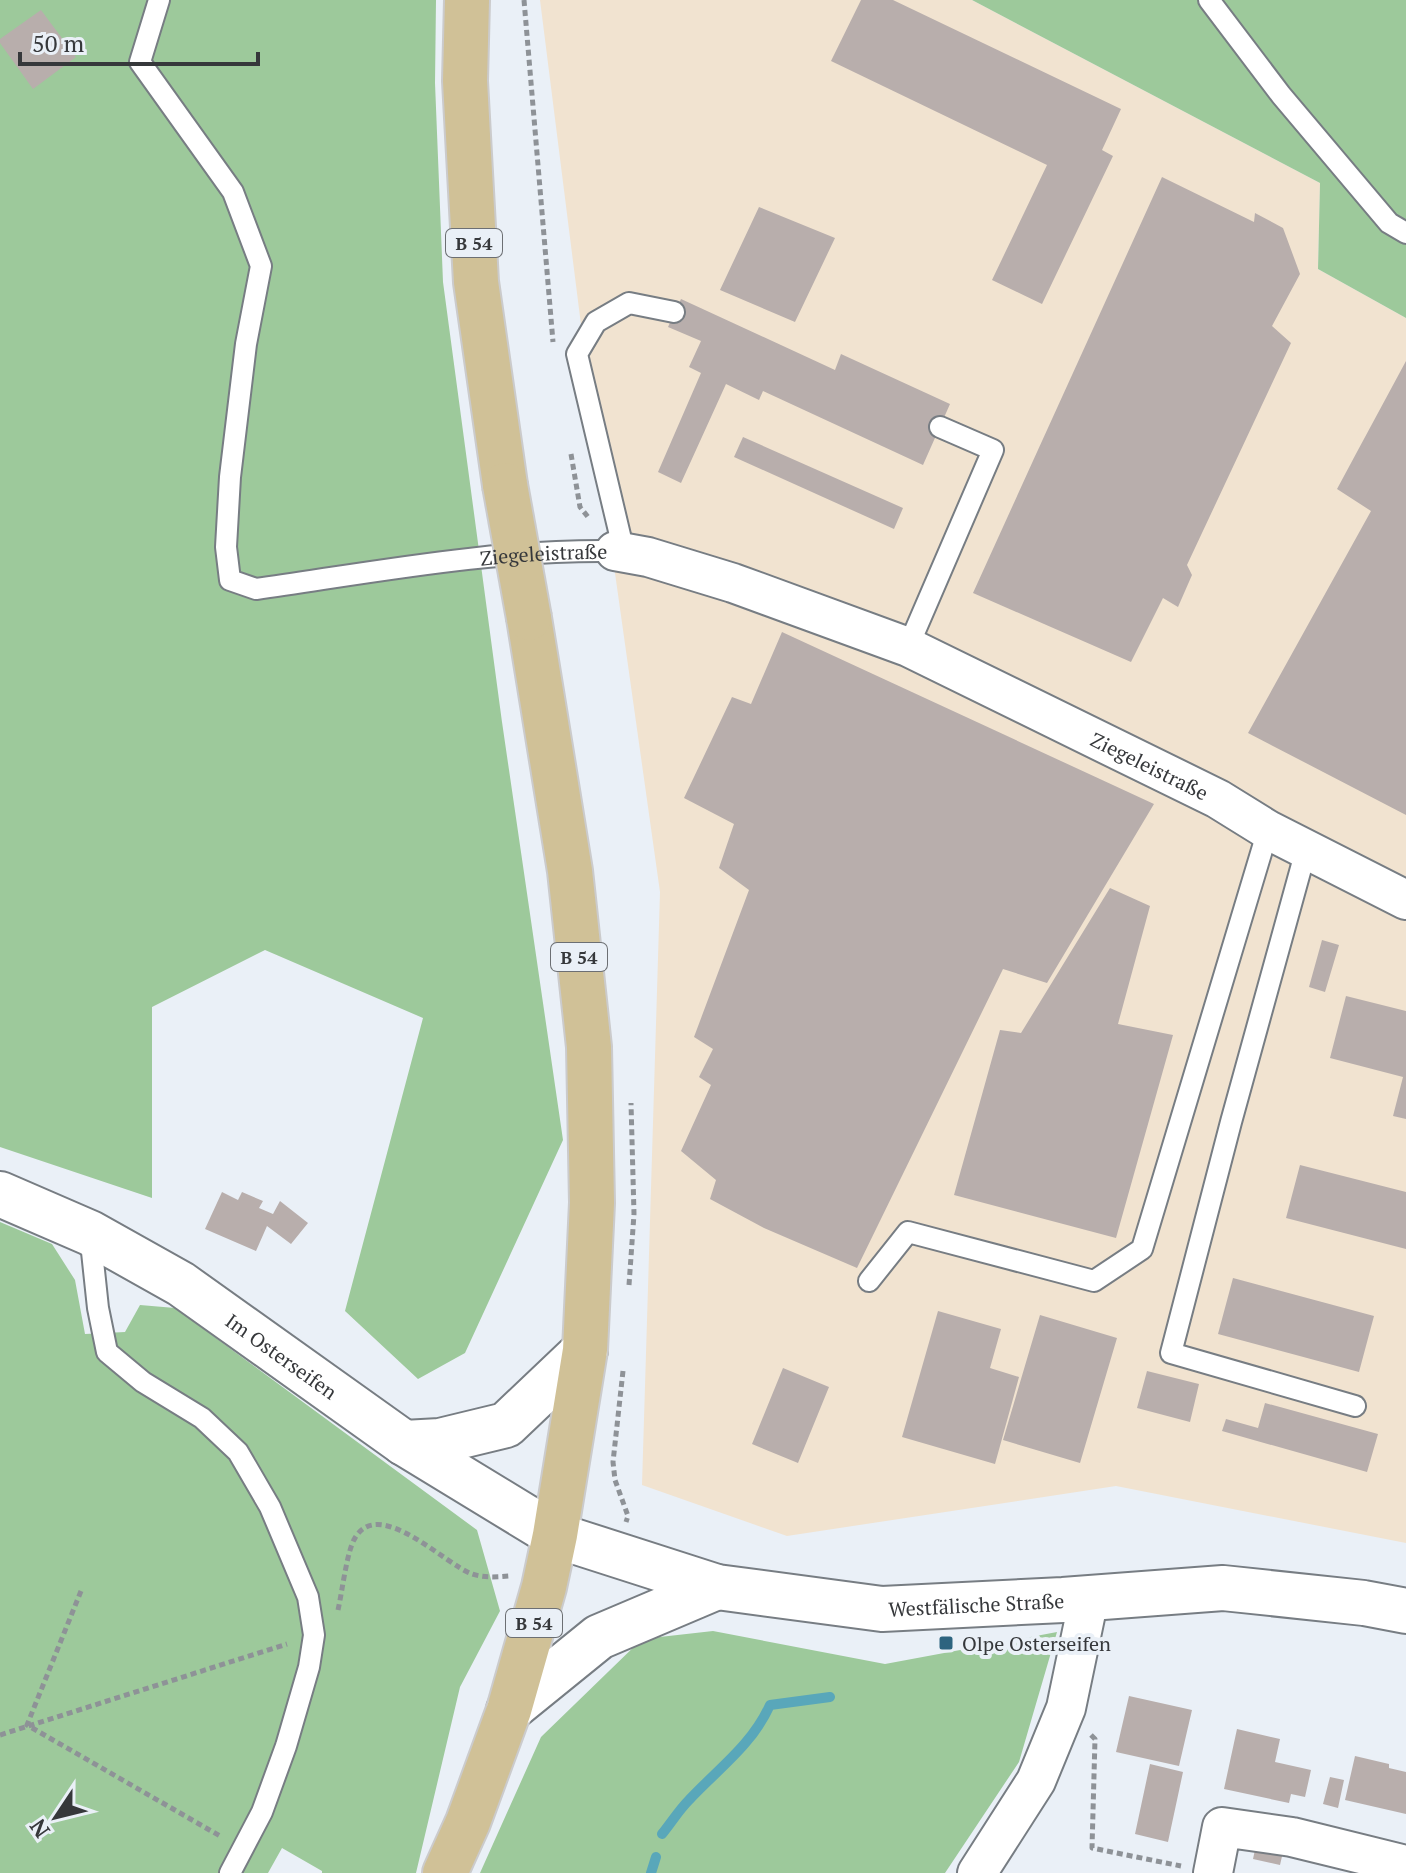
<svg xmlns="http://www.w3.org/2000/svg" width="1406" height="1873" font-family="'PT Serif',serif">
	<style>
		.industrial { fill: #f1e3d0 }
		.green { fill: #9dc99b }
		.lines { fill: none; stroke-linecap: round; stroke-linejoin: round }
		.stream { stroke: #59a7ba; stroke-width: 10 }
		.building { fill: #b8aeac }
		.service-casing { stroke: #777d83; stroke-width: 24 }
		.minor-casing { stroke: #777d83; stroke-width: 42 }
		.tertiary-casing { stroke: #777d83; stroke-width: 48 }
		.primary-casing { stroke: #cbcbcc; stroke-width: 48 }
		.path { stroke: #8e9297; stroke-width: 5; stroke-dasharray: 6 4; stroke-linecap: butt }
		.service { stroke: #fff; stroke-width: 20 }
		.minor { stroke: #fff; stroke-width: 38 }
		.tertiary { stroke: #fff; stroke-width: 44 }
		.primary { stroke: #d0c197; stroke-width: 44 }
		.primary-bridge-casing { stroke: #cbcbcc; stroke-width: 48; stroke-linecap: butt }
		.primary-bridge { stroke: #d0c197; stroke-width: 44 }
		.poi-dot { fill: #2d647f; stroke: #eaf0f7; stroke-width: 3 }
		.labels { text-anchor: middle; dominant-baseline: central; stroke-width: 8; stroke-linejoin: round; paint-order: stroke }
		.shield { fill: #eaf0f7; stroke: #6c6f73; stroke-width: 2 }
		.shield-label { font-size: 18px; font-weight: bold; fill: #36383b }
		.street-label { font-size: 20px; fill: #36383b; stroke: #eaf0f7 }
		.poi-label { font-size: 20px; fill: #36383b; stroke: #eaf0f7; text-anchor: start }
	</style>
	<rect width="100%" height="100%" fill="#eaf0f7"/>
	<path class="industrial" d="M540,0H972L1320,183L1318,269L1406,318V1543L1116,1486L787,1536L642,1485L660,892L590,396Z"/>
	<path class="green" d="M0,0H436L435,83L443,282L502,722L563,1140L465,1353L418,1379L345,1311L423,1018L265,950L152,1007V1198L0,1147Z
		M972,0H1406V318L1318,269L1320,183Z
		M0,1222L52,1244L75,1280L85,1334L125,1332L140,1305L175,1308L477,1530L500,1611L460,1687L416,1873H322V1871L282,1848L268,1873H0Z
		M713,1631L885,1664L1057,1632L1019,1762L945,1873H480L541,1737L642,1639Z"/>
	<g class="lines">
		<path class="stream" d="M662,1834C671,1823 679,1810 689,1800C718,1769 752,1745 770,1705L830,1697
			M651,1873L656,1857"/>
	</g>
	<path class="building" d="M861,0H893L1121,109L1102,150L1113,156L1042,304L992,280L1047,165L831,61Z
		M41,10L76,57L33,89L0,43V39Z
		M1162,177L1254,222L1255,213L1283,228L1300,274L1272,326L1291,343L1187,565L1192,575L1178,607L1163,598L1131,662L973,593Z
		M759,207L835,238L795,322L720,290Z
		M681,299L835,370L841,354L950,404L923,465L763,391L759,400L726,384L681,483L658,472L701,373L689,367L701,341L668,327Z
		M1406,361V815L1248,733L1371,511L1337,489Z
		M743,437L903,508L894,529L734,457Z
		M782,632L1154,804L1047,983L1003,969L857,1268L764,1228L710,1199L716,1180L681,1151L711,1085L699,1077L713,1049L694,1037L749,890L719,868L734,824L684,798L732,697L751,704Z
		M1110,888L1150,906L1118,1024L1173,1035L1116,1238L954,1195L1000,1030L1021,1033Z
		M1322,940L1339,945L1325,992L1309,987Z
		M1346,996L1406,1011V1119L1393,1116L1403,1077L1330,1058Z
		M1300,1165L1406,1192V1249L1286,1218Z
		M222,1192L238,1200L242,1192L263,1201L259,1208L273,1214L280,1201L308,1223L291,1244L267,1226L256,1251L205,1229Z
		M1233,1278L1374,1316L1359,1372L1218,1334Z
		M938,1311L1001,1329L990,1368L1019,1377L995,1464L902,1437Z
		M1040,1315L1117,1338L1080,1463L1003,1440Z
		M783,1368L829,1387L798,1463L752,1444Z
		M1147,1371L1199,1384L1190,1422L1137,1408Z
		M1265,1403L1378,1434L1367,1472L1222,1431L1226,1419L1258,1428Z
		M1129,1696L1192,1710L1179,1766L1116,1752Z
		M1237,1729L1280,1739L1275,1762L1311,1770L1305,1797L1291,1794L1289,1803L1224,1789Z
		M1355,1756L1389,1764V1768L1406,1772V1814L1345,1800Z
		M1150,1764L1183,1772L1168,1842L1135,1834Z
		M1330,1777L1344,1780L1338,1808L1323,1804Z
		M1256,1845L1283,1852L1280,1865L1253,1859Z"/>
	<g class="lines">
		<g class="service-casing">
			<g id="service">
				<path id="s1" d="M159,0L140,62L233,192L261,266L246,344L230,477L226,547L230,580L256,589C375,572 495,549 615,551"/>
				<path d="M1209,0L1281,95L1389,223L1406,233"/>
				<path d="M624,552L577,354L596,322L629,303L674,312"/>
				<path d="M908,647L993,450L940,427"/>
				<path d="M1306,850L1231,1122L1171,1353L1355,1406"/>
				<path d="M90,1233L98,1308L107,1352L143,1382L202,1418L238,1452L270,1507L308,1597L314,1635L309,1667L286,1746L262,1812L230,1873"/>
				<path d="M869,1281L908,1232L1094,1281L1142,1249L1268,830"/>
			</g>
		</g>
		<g class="minor-casing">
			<g id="minor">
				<path id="s2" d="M615,551L648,557L733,583L908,647L1218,799L1268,830L1406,900"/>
				<path d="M977,1873L1036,1781L1066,1708L1089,1598"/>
				<path d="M1213,1873L1222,1827L1292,1837L1406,1865"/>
			</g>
		</g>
		<g class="tertiary-casing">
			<g id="tertiary">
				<path id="s3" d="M0,1194L90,1233L181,1284L404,1443L555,1535L717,1587L882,1609L1063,1600L1223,1588L1364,1603L1406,1611"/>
				<path d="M404,1443L440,1441L506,1425L585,1350"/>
				<path d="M509,1710L599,1637L717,1587"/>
			</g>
		</g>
		<g class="primary-casing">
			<path id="primary" d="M467,0L465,81L476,282L505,485
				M445,1873L468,1822L509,1710L544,1587L555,1535L585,1350L592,1203L589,1047L570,871L529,618"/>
		</g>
		<path class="path" d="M524,0L553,342
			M571,454L580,507L588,517
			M629,1285L634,1214L631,1103
			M623,1371L613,1462L615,1480L628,1516L626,1522
			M81,1591L27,1725L220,1836
			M338,1610C342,1593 347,1550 355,1538C379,1496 446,1565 472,1574C484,1578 497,1577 509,1576
			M0,1735L287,1644
			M1091,1735L1095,1739L1092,1848L1181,1866"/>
		<use href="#service" class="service"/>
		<use href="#minor" class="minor"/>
		<use href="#tertiary" class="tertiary"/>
		<use href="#primary" class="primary"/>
		<g class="primary-bridge-casing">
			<path id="primary-bridge" d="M505,485L529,618"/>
		</g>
		<use href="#primary-bridge" class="primary-bridge"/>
	</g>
	<rect class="poi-dot" x="938" y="1635" width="16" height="16" rx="4"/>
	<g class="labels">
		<g class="shield">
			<rect x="446" y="229" width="56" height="28" rx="6"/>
			<rect x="551" y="943" width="56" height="28" rx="6"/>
			<rect x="506" y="1609" width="56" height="28" rx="6"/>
		</g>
		<g class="shield-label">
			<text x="474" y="243">B 54</text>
			<text x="579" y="957">B 54</text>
			<text x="534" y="1623">B 54</text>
		</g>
		<g class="street-label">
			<text stroke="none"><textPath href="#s1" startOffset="938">Ziegeleistraße</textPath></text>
			<text stroke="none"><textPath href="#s2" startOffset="578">Ziegeleistraße</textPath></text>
			<text stroke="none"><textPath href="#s3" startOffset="326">Im Osterseifen</textPath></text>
			<text stroke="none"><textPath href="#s3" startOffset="1084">Westfälische Straße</textPath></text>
		</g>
		<g class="poi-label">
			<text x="962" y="1643">Olpe Osterseifen</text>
		</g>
	</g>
	<g transform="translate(56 1817) rotate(235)" stroke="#eaf0f7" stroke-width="6" paint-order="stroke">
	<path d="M0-6L14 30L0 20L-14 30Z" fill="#36383b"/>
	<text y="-12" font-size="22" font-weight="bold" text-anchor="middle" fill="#36383b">N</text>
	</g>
	<path d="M20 52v12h238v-12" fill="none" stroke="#36383b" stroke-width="4"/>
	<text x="32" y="52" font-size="24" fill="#36383b" stroke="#eaf0f7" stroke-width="6" paint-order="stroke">50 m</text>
</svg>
